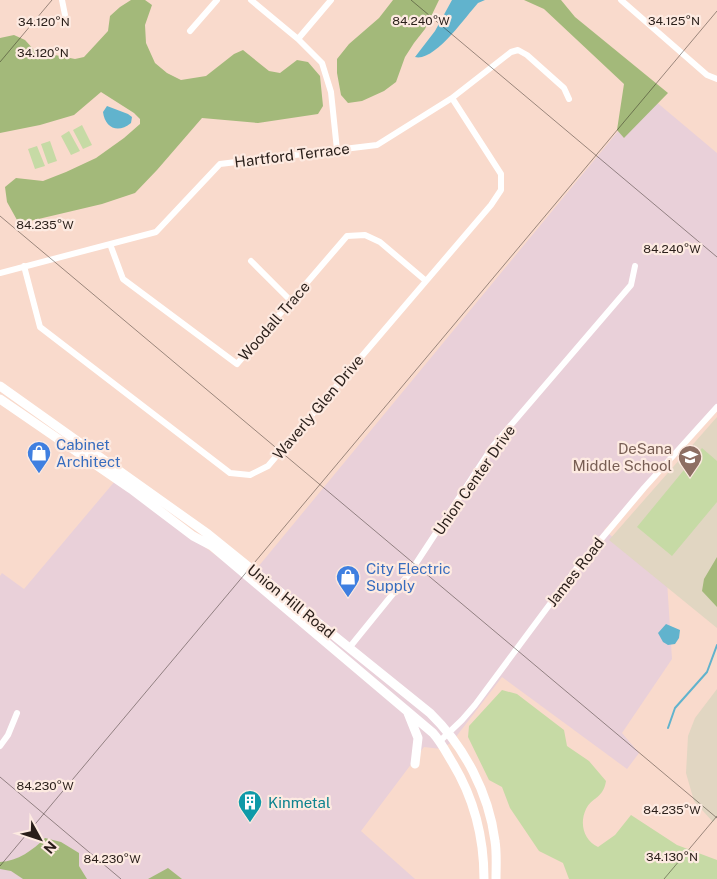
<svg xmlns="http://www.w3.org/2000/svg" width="717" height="879" font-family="'Public Sans',sans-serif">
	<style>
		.industrial { fill: #e9d0d9 }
		.education { fill: #e1d6c2 }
		.green { fill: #c6daa5 }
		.forest { fill: #a3b97a }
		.water { fill: #61b3cd }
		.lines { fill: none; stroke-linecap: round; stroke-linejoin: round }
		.stream { stroke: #61b3cd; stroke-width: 2 }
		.street { stroke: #fff; stroke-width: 6 }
		.secondary { stroke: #fff; stroke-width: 9 }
		.ticks { fill: none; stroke: #291e19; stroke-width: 1; stroke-opacity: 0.45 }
		.labels { text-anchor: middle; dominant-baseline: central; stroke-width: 4.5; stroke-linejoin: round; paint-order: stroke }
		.street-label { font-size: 15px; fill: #291e19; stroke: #fdeae1 }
		.shop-label { font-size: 15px; fill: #366cbe; stroke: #fdeae1; text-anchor: start }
		.education-label { font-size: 15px; fill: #785e54; stroke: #fdeae1; text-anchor: end }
		.culture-label { font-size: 15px; fill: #0d838f; stroke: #fdeae1; text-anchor: start }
		.ticks-label { font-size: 12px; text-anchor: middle; fill: #291e19; stroke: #fdeae1; stroke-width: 4.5; stroke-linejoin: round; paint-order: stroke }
	</style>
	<rect width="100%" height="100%" fill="#f9dacc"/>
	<path class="industrial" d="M648,95L717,153V409L604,530L667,581L672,659L622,733L639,753L627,769L502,677L452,742L441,749L424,747L361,831L415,879H0V576L2,573L24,589L115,481L248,579Z"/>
	<path class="education" d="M717,417V628L609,540Z
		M717,689V817L713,822L694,801L686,773L688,736L695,718Z"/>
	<path class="green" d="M82,125L92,145L83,149L73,130Z
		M69,131L80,151L71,155L61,136Z
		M50,141L57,161L48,164L41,144Z
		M37,146L45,166L35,169L28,149Z
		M702,448L717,461V502L672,556L637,527Z
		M502,690L517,694L564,730L567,746L589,761L606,781C603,799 592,797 586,809C579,824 584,840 598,847L615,835L631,815L677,845L717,860V879H569L563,863L539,851L510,808L502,787L489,780L468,737L469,726Z"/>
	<path class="forest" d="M131,0H145L152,5L145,25L146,43L155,63L167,73L181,80L206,76L234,54L243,50L269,71L280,73L297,60L308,62L320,76L323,106L318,114L258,123L202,118L157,170L135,193L102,204L30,221L17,220L7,202L5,187L16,178L43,181L66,172L96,158L124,138L140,124V119L134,113L101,92L74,115L40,125L0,133V38L14,35L25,40L35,51L75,59L84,57L108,31L110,16L120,7Z
		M393,0H439L425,29L414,43L405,57L396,82L384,91L362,101L348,103L341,95L337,73V59L349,44L379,18Z
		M524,0H561L575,17L668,93L624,138L617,130L624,84L544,9Z
		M717,557V607L702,591L704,579Z
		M45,838L61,842L79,853V866L87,879H23L11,871L0,869V862C18,861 33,850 45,838Z
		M168,868L182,879H148Z"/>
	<path class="water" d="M452,0H485L478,3C466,16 435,62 415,57L435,31Z
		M107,106L128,114L132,117L131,123C118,134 105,128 103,112Z
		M666,624L680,630L679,638L675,644L668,645L663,642L658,633Z"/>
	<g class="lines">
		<path class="stream" d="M668,728L675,708L707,672L717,645"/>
		<path class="street" d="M62,0L65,15
			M251,0L298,39L322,63L331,92L337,150
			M621,0L707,75L717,79
			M190,31L217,0
			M298,39L331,0
			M110,244L123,279L237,364L347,236L365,235L380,242L426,281
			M251,261L291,301
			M24,266L40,327L230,473L250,475L268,466L491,205L501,190V174L452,98
			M0,273L156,232L220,164L377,145L452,98L511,52L518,50L527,55L564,88L569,99
			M349,648L409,574L493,446L631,285L635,266
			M440,741L462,720L475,705L576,569L644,488L717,407
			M0,746L8,735L17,713"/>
		<path class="secondary" d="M0,386L208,534L430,713C464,746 489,793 495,841C497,853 496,866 496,879
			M0,399L131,489L193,536L212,546L433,733C441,742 446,752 452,762C474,798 484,836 484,879
			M408,713L418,738L415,764"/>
	</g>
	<path class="ticks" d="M411,0L717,257M0,62L52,0M0,216L717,818M0,777L121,879M0,866L717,11M664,879L717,816"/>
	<defs>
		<g id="shop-pin" transform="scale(1.25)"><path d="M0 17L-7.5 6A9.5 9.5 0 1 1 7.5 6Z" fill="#3f7fe0" stroke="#fdeae1"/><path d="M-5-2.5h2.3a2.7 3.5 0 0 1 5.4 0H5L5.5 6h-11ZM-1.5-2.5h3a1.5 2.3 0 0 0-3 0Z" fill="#fff"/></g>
		<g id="school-pin" transform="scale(1.25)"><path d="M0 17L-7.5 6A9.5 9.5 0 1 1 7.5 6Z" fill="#8d6e63" stroke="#fdeae1"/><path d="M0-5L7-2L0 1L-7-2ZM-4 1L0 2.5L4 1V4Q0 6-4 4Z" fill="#fff"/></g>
		<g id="building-pin" transform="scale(1.25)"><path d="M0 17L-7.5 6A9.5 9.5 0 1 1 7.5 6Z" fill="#0f9aa8" stroke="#fdeae1"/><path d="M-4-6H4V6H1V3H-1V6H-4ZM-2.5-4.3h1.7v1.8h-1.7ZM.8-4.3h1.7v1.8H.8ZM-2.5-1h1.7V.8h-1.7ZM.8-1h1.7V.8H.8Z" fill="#fff"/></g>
	</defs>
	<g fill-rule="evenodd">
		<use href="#shop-pin" x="39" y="453"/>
		<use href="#school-pin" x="690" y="457"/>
		<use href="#shop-pin" x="348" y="577"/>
		<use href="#building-pin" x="250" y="802"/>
	</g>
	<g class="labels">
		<g class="street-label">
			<text transform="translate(292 155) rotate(-7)">Hartford Terrace</text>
			<text transform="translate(274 321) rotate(-49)">Woodall Trace</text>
			<text transform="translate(318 407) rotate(-50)">Waverly Glen Drive</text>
			<text transform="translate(474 480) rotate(-55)">Union Center Drive</text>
			<text transform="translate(575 572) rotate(-52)">James Road</text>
			<text transform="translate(291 601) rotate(39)">Union Hill Road</text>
		</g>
		<g class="shop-label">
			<text x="56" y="444">Cabinet<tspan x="56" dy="17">Architect</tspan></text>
			<text x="366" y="568">City Electric<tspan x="366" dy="17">Supply</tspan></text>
		</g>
		<g class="education-label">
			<text x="672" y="448">DeSana<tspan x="672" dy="17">Middle School</tspan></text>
		</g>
		<g class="culture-label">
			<text x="268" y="802">Kinmetal</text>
		</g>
	</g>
	<g class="ticks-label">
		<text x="421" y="25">84.240°W</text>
		<text x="674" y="25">34.125°N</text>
		<text x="44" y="26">34.120°N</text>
		<text x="43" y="57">34.120°N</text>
		<text x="45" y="229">84.235°W</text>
		<text x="672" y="253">84.240°W</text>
		<text x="45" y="790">84.230°W</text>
		<text x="672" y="814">84.235°W</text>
		<text x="672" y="861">34.130°N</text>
		<text x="112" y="863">84.230°W</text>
	</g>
	<g transform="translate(40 839) rotate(130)" stroke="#fdeae1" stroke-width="4" paint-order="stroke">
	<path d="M0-4L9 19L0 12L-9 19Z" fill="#291e19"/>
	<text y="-8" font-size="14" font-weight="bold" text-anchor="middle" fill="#291e19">N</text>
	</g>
</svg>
